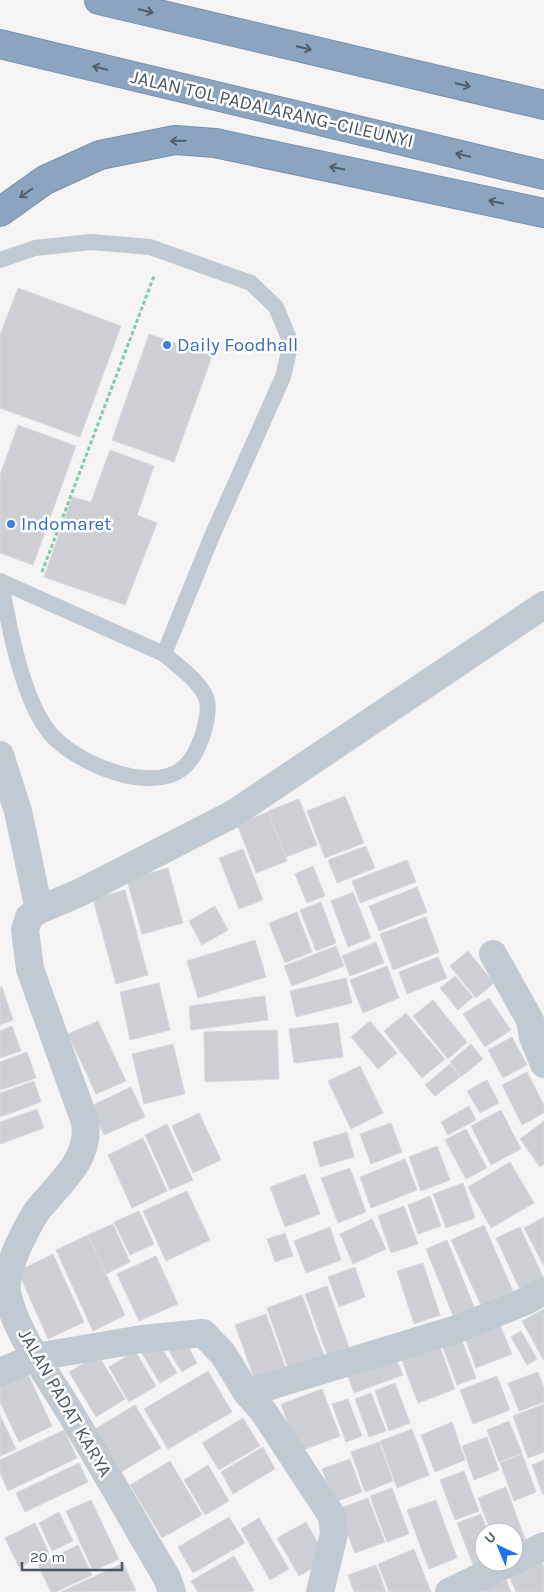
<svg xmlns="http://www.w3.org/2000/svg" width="544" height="1592" font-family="Karla,sans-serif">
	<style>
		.building { fill: #cdcfd5; stroke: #d7d9de }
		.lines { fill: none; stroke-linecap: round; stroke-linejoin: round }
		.highway-casing { stroke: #7690ad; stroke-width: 30 }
		.path { stroke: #7ad0a6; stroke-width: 3; stroke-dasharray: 4 2.5; stroke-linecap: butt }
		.lane { stroke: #c1cad2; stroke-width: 16 }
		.street { stroke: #c1cad2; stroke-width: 28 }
		.highway { stroke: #8ba5c1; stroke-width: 28 }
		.oneway { stroke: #505e6b }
		.shop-dot { fill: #3f7fe0; stroke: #fff; stroke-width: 2 }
		.labels { text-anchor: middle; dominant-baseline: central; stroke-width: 5; stroke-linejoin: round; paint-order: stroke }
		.street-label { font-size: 19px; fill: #4a5661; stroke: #fff }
		.shop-label { font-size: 19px; fill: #366cbe; stroke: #fff; text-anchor: start }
	</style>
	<rect width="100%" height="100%" fill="#f5f3f3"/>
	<path class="building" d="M18,288L121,326L80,437L0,408V335Z
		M149,334L212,356L174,462L112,440Z
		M18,425L76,446L33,565L0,553V475Z
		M110,450L154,466L137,515L157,523L125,605L44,577L72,497L91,502Z
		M345,796L364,843L325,858L307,811Z
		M299,799L317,845L286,857L268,811Z
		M268,812L287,861L256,873L237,824Z
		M366,846L375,868L337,883L328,860Z
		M243,849L263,900L239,909L219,858Z
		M407,860L416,882L360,903L352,881Z
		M313,866L325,896L307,903L295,874Z
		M168,868L183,923L142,934L127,880Z
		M417,887L427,912L379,931L369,906Z
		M125,890L148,975L116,984L93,899Z
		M353,892L371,938L348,947L331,901Z
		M321,902L336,943L316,951L300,910Z
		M215,906L228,930L202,945L189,921Z
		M297,912L312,952L285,963L269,923Z
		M426,917L439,952L393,970L380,934Z
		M255,940L266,977L198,998L187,961Z
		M376,942L384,963L350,976L342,956Z
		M336,946L344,966L292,986L284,966Z
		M468,951L494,983L476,998L450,966Z
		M438,957L447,978L407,994L399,972Z
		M387,966L399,998L363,1013L350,980Z
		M455,976L473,997L458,1010L440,988Z
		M346,978L352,1003L296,1017L290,991Z
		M159,983L170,1030L130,1040L120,992Z
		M0,987H2L13,1020L0,1025Z
		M265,996L268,1020L191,1030L189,1006Z
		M489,998L511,1030L485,1047L463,1014Z
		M433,1000L467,1042L448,1059L413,1016Z
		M406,1013L445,1059L422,1078L384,1031Z
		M98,1021L126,1081L96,1094L68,1034Z
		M370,1021L397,1053L378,1069L351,1037Z
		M338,1023L343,1057L294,1063L289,1029Z
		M12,1026L21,1051L0,1058V1031Z
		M277,1030L279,1079L205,1082L204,1032Z
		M512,1037L527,1065L503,1078L488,1050Z
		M173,1044L185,1094L144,1104L132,1054Z
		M471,1044L483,1059L461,1077L450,1062Z
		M27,1052L36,1078L0,1090V1062Z
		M450,1064L460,1077L435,1096L425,1085Z
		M360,1066L383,1113L351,1129L328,1081Z
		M527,1072L544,1105V1113L522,1125L502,1085Z
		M487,1080L499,1103L480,1113L467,1091Z
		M34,1081L41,1102L0,1117V1093Z
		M131,1087L145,1117L104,1135L91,1106Z
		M469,1106L476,1120L448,1135L441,1122Z
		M37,1109L44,1128L0,1144V1122Z
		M501,1110L521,1149L491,1165L471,1126Z
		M199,1113L221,1160L193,1173L172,1126Z
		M544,1121V1164L540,1167L520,1139Z
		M391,1123L402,1152L371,1164L360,1134Z
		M167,1124L193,1180L170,1190L145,1135Z
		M466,1129L487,1168L466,1179L445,1140Z
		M347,1132L354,1157L320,1167L313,1142Z
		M143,1138L167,1191L132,1208L108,1155Z
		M437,1146L450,1180L421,1191L409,1157Z
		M405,1159L417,1190L371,1208L360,1177Z
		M510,1162L534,1203L491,1228L468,1187Z
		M350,1168L366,1212L338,1223L321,1178Z
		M305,1174L320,1214L285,1227L270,1187Z
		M463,1183L475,1218L446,1228L433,1194Z
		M187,1191L210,1240L166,1261L143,1211Z
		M430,1196L441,1226L418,1234L408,1205Z
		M404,1206L418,1244L391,1253L378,1216Z
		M139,1211L154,1244L130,1255L114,1222Z
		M544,1217V1266L524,1228Z
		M372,1219L386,1249L353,1264L340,1234Z
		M113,1224L130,1262L106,1274L88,1235Z
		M484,1225L513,1291L481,1305L451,1240Z
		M330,1227L341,1260L306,1273L294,1241Z
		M520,1227L544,1279L521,1292L496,1238Z
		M285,1233L293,1256L275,1262L267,1239Z
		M88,1235L125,1315L93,1331L56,1250Z
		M447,1240L475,1309L454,1318L426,1249Z
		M53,1254L84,1322L48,1339L18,1271Z
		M156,1256L178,1304L139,1321L117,1274Z
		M423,1263L440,1315L414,1324L397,1271Z
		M355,1267L365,1297L339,1307L328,1277Z
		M327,1286L349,1347L327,1355L305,1294Z
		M302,1295L325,1358L289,1371L267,1308Z
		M544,1309V1361L522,1321Z
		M266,1314L287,1372L256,1383L235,1325Z
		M500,1325L512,1354L476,1368L465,1338Z
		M521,1331L537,1359L527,1365L511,1337Z
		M459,1333L476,1378L457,1385L440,1340Z
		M437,1339L455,1389L418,1403L399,1353Z
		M185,1341L197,1363L182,1372L169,1351Z
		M158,1342L177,1373L160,1383L141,1352Z
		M135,1351L156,1386L129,1402L109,1367Z
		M394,1354L403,1375L354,1393L346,1371Z
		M98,1355L125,1399L96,1417L69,1372Z
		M26,1370L52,1426L19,1442L0,1402V1383Z
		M208,1371L232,1412L168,1449L144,1409Z
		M538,1372L544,1388V1402L519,1411L508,1383Z
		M497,1376L510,1410L473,1424L460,1390Z
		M395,1383L410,1423L389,1431L375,1391Z
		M322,1389L340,1436L298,1452L281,1404Z
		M371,1393L386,1431L369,1437L355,1399Z
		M348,1399L362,1436L346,1442L332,1404Z
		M544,1404V1452L528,1458L513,1416Z
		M135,1405L161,1448L121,1472L95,1429Z
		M0,1415L16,1449L0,1456Z
		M243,1418L260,1446L219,1470L202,1443Z
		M509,1421L522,1453L499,1462L487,1430Z
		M452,1422L465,1460L435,1472L421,1435Z
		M412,1429L429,1475L397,1488L380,1441Z
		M64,1430L77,1458L8,1491L0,1473V1460Z
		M487,1437L499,1470L474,1480L462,1446Z
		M379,1442L393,1481L365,1492L351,1452Z
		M263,1447L275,1469L233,1494L221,1472Z
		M522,1454L536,1492L514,1501L500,1463Z
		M350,1459L362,1492L335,1502L322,1469Z
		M544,1460V1494L543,1495L532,1465Z
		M170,1461L202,1515L162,1538L130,1485Z
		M79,1463L88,1482L25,1512L16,1493Z
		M208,1465L229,1501L205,1515L184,1480Z
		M464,1471L479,1511L455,1520L440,1480Z
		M506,1487L528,1547L514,1552V1532H491L478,1498Z
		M392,1488L409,1534L387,1542L370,1496Z
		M368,1498L385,1542L355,1553L338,1509Z
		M91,1500L119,1559L93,1571L66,1511Z
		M436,1500L457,1558L429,1569L407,1510Z
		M59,1512L73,1541L52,1551L39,1523Z
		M481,1514L488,1532H484V1562L475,1570L457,1523Z
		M229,1517L245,1543L193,1573L178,1547Z
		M259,1518L289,1569L270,1580L241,1529Z
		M306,1522L327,1559L299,1576L277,1538Z
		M35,1523L49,1553L19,1567L5,1538Z
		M78,1545L92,1575L56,1592H51L38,1565Z
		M414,1549L431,1592H389L378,1564Z
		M234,1556L254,1590L251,1592H198L191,1581Z
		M540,1557L544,1568V1592H516L507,1571Z
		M123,1563L136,1591L61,1592Z
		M376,1565L386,1592H354L348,1575Z
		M505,1577L511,1592H484L481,1587Z"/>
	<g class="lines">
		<g class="highway-casing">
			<path id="highway" d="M99,0L544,105
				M0,44L544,175
				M0,212L45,180L100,155L175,140L215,143L544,213"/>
		</g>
		<path class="path" d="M42,572L154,276"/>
		<path class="lane" d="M0,260L35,248L91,242L150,247L251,283L276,307L291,343L283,377L212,536L164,654L0,581
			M1,581C8,624 22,698 49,732C72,761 148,795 182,769C193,760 198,748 203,734C206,724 210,707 206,697C197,679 179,667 164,654"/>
		<path class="street" d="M0,755L18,811L39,910
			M493,954L530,1020L533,1037L544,1064
			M0,1372L36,1357L142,1339L203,1333L223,1354L247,1393L263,1411L332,1516L334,1534L320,1592
			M247,1393L457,1329L526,1301L544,1291
			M514,1561L544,1546
			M172,1592L167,1578C134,1522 102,1465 68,1409C47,1374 15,1332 7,1292C5,1277 13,1258 19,1244C24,1234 30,1221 37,1211C58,1184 91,1160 85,1122L30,969L25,930L29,917L39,910L79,893L233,814L544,605
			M449,1592L511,1562"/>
		<use href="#highway" class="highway"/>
	</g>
	<defs><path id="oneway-shaft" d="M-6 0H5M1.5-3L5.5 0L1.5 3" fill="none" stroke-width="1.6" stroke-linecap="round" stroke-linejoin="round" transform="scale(1.25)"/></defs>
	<g class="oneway">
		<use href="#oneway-shaft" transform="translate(146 11) rotate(13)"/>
		<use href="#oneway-shaft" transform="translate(304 48) rotate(13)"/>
		<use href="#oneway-shaft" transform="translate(100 68) rotate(-167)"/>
		<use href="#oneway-shaft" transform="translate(463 85) rotate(13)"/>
		<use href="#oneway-shaft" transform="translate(178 141) rotate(179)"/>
		<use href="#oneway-shaft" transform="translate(463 155) rotate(-167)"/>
		<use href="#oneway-shaft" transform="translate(337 168) rotate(-168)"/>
		<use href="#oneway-shaft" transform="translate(26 193) rotate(145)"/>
		<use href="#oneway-shaft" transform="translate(496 202) rotate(-168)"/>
	</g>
	<g class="shop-dot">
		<circle cx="167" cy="345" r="5"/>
		<circle cx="11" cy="524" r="5"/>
	</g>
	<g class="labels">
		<g class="street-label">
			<text transform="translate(272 109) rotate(13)">JALAN TOL PADALARANG–CILEUNYI</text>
			<text transform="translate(65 1403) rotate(60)">JALAN PADAT KARYA</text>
		</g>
		<g class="shop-label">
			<text x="177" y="345">Daily Foodhall</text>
			<text x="21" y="524">Indomaret</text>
		</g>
	</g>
	<g transform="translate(499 1547) rotate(316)"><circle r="24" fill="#ffffff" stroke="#b7bbc0"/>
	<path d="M0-4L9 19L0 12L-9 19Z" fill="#1a73e8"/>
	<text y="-8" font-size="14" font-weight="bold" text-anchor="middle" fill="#4a5661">U</text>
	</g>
	<path d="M22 1562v8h100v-8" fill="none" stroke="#4a5661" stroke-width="2.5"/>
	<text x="30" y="1562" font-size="15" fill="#4a5661" stroke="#ffffff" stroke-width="4" paint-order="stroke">20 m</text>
</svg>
